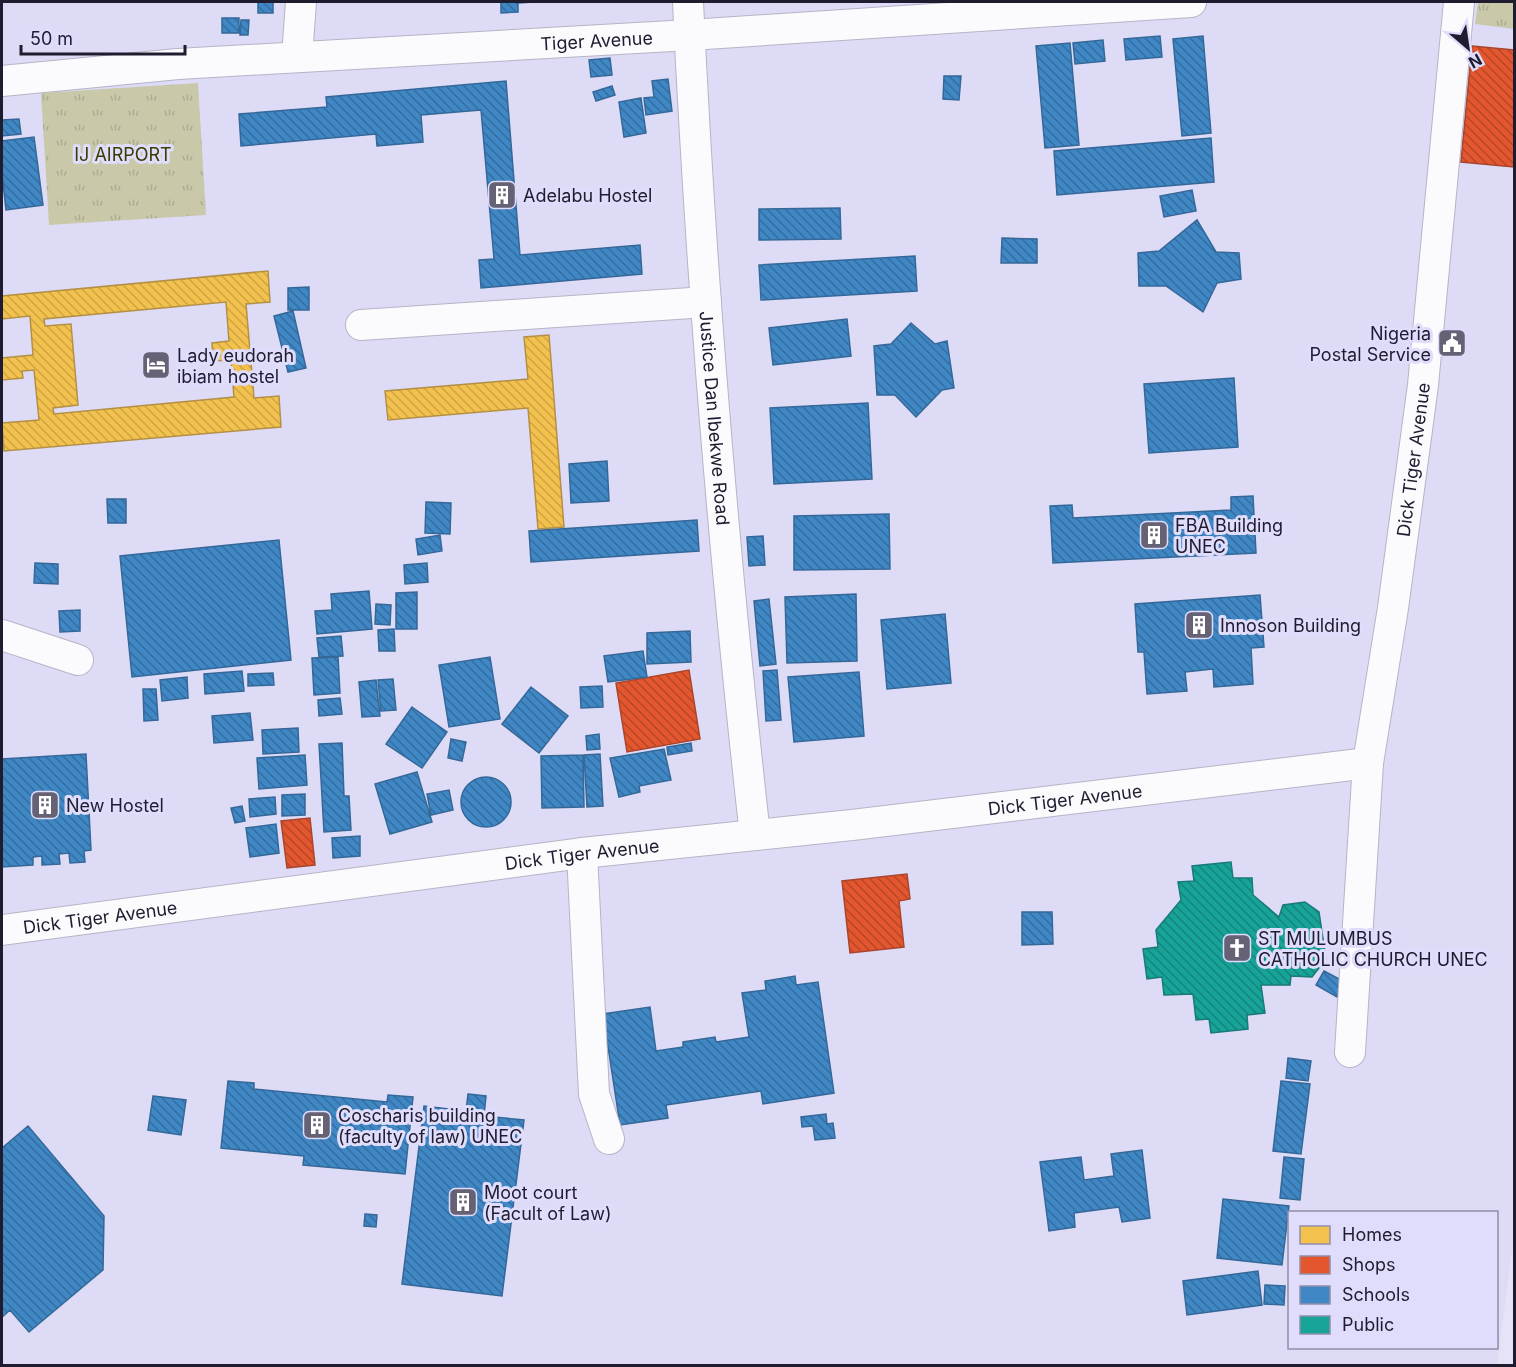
<svg xmlns="http://www.w3.org/2000/svg" width="1516" height="1367" font-family="Inter,sans-serif">
	<style>
		.built { fill: #dedbf7; fill-rule: evenodd }
		.park { fill: url(#park-tufts) }
		.homes { fill: url(#homes-back-hatch); stroke: #b39045; stroke-width: 1.5; fill-rule: evenodd }
		.shops { fill: url(#shops-back-hatch); stroke: #a9452e; stroke-width: 1.5 }
		.schools { fill: url(#schools-back-hatch); stroke: #356898; stroke-width: 1.5 }
		.public { fill: url(#public-back-hatch); stroke: #197a78; stroke-width: 1.5 }
		.lines { fill: none; stroke-linecap: round; stroke-linejoin: round }
		.minor-casing { stroke: #b6b4c5; stroke-width: 32 }
		.minor { stroke: #fbfbfe; stroke-width: 30 }
		.labels { text-anchor: middle; dominant-baseline: central; stroke-width: 6; stroke-linejoin: round; paint-order: stroke }
		.street-label { font-size: 18px; fill: #1f1c2f; stroke: #dfdcfc }
		.park-label { font-size: 18px; fill: #3c3c00; stroke: #dfdcfc }
		.poi-label { font-size: 18px; fill: #1f1c2f; stroke: #dfdcfc; text-anchor: start }
	</style>
	<defs>
		<pattern id="park-tufts" width="24" height="20" patternUnits="userSpaceOnUse" patternTransform="scale(1.5)"><rect width="24" height="20" fill="#c9c9aa"/><path d="M3 7l-1-3M5 7V3M7 7l1-3M15 17l-1-3M17 17v-4M19 17l1-3" fill="none" stroke="#acac93"/></pattern>
		<pattern id="homes-back-hatch" width="6" height="6" patternUnits="userSpaceOnUse" patternTransform="scale(1.5)"><rect width="6" height="6" fill="#f2c14e"/><path d="M-1 5l2 2M0 0l6 6M5-1l2 2" fill="none" stroke="#cfa544"/></pattern>
		<pattern id="shops-back-hatch" width="6" height="6" patternUnits="userSpaceOnUse" patternTransform="scale(1.5)"><rect width="6" height="6" fill="#e4572e"/><path d="M-1 5l2 2M0 0l6 6M5-1l2 2" fill="none" stroke="#b84728"/></pattern>
		<pattern id="schools-back-hatch" width="6" height="6" patternUnits="userSpaceOnUse" patternTransform="scale(1.5)"><rect width="6" height="6" fill="#3f88c5"/><path d="M-1 5l2 2M0 0l6 6M5-1l2 2" fill="none" stroke="#346ea0"/></pattern>
		<pattern id="public-back-hatch" width="6" height="6" patternUnits="userSpaceOnUse" patternTransform="scale(1.5)"><rect width="6" height="6" fill="#17a398"/><path d="M-1 5l2 2M0 0l6 6M5-1l2 2" fill="none" stroke="#14847c"/></pattern>
	</defs>
	<rect width="100%" height="100%" fill="#e5e3f5"/>
	<path class="built" d="M2,2H1514V1235L1497,1365L2,1366ZM1290,1212H1496V1348H1290Z"/>
	<path class="park" d="M1478,2H1514V29L1475,24Z
		M198,83L206,215L49,225L41,93Z"/>
	<path class="homes" d="M268,271L270,302L246,304L254,398L279,396L281,427L4,451L2,423L39,420L34,370L22,371L23,378L2,380V358L33,355L30,316L2,319V296ZM226,302L229,341L212,343L213,361L231,360L234,397L54,414L53,408L78,405L71,324L45,326L44,319Z
		M549,335L564,527L538,529L528,408L388,420L385,391L528,379L524,337Z"/>
	<path class="shops" d="M1472,46L1514,50V167L1461,162Z
		M689,670L700,739L627,752L616,683Z
		M310,818L315,865L287,868L281,821Z
		M907,874L910,899L899,901L904,947L850,953L842,881Z"/>
	<path class="schools" d="M258,2H273V13H258Z
		M501,2H534L518,3V12L501,13Z
		M222,18H239V33H222Z
		M241,20H249L248,35H240Z
		M1160,36L1162,57L1126,60L1124,39Z
		M1203,36L1211,133L1182,136L1173,39Z
		M1103,40L1105,61L1075,64L1073,43Z
		M1070,43L1079,145L1045,148L1036,46Z
		M610,58L612,75L591,77L589,60Z
		M944,76H961L959,100L943,99Z
		M668,79L672,111L646,115L644,98L654,97L652,81Z
		M506,81L520,255L640,245L642,274L481,288L479,260L494,259L481,110L421,115L423,142L377,146L376,134L241,146L239,114L327,107L326,97Z
		M612,86L615,95L596,101L593,92Z
		M641,98L646,133L624,137L619,102Z
		M19,119L21,134L2,136V120Z
		M34,137L43,205L6,210L2,174V141Z
		M1211,138L1214,182L1057,195L1054,151Z
		M1192,190L1196,211L1164,217L1160,196Z
		M840,208L841,239L759,240V209Z
		M1197,220L1216,252L1239,253L1241,279L1217,283L1203,312L1166,286H1139L1138,253L1159,251Z
		M1002,238L1037,239V263H1001Z
		M915,256L917,291L761,300L759,265Z
		M309,287V310H288V288Z
		M293,311L306,368L288,372L274,316Z
		M847,319L851,356L773,365L769,328Z
		M911,323L935,344L947,341L954,388L942,390L916,417L895,395H877L874,346L891,344Z
		M1234,378L1238,447L1149,453L1144,384Z
		M868,403L872,479L774,484L770,408Z
		M607,461L609,501L571,503L569,464Z
		M1253,496L1256,553L1053,563L1050,506L1072,505L1073,518L1231,510V497Z
		M107,499H126V523H108Z
		M426,502L451,503L450,534L425,533Z
		M889,514L890,569L794,570V516Z
		M697,520L699,551L531,562L529,531Z
		M440,535L442,551L418,555L416,539Z
		M763,536L765,565L749,566L747,537Z
		M279,540L291,660L132,677L120,556Z
		M35,563L58,564V584L34,583Z
		M427,563L428,582L405,584L404,565Z
		M369,591L372,629L317,634L315,611L332,610L331,594Z
		M417,592V629H396V593Z
		M856,594L857,661L787,663L785,597Z
		M1260,595L1264,647L1251,648L1253,684L1214,687L1213,669L1185,672L1187,691L1147,694L1144,652H1138L1135,604Z
		M769,599L776,664L760,666L754,601Z
		M376,604L391,605L390,625L375,624Z
		M80,610V631L60,632L59,611Z
		M945,614L951,683L887,689L881,620Z
		M394,629L395,651H379L378,630Z
		M690,631L691,662L647,664V633Z
		M341,636L343,656L319,657L317,638Z
		M643,651L647,677L608,682L604,656Z
		M338,657L340,693L314,695L312,658Z
		M490,657L500,719L449,727L439,665Z
		M777,670L781,720L766,721L763,671Z
		M242,671L244,691L205,694L204,674Z
		M859,672L864,736L794,742L788,677Z
		M273,673L274,685L248,686V674Z
		M187,677L188,698L162,701L160,680Z
		M393,679L396,710L381,711L378,680Z
		M376,680L380,716L362,717L359,682Z
		M602,686L603,707L581,708L580,687Z
		M531,687L568,716L539,753L502,724Z
		M143,689H156L158,720L144,721Z
		M340,698L342,714L319,716L318,700Z
		M412,707L447,732L422,768L386,744Z
		M250,713L253,740L214,743L212,716Z
		M298,728L299,752L263,754L262,730Z
		M599,734L600,749L587,750L586,736Z
		M451,739L466,742L462,761L448,758Z
		M342,743L344,796H349L351,830L324,832L319,744Z
		M691,743L692,751L668,755L667,747Z
		M664,749L671,780L639,786L640,792L619,797L610,758Z
		M86,754L91,850L84,851L85,862L70,863L69,853L59,854L60,864L42,865V856L33,857V865L2,867V759Z
		M600,754L603,806L587,807L584,755Z
		M305,755L307,785L259,789L257,758Z
		M583,755L584,807L542,808L541,756Z
		M417,772L432,822L390,834L375,784Z
		M461 802a25 25 0 1 1 50 0a25 25 0 1 1-50 0Z
		M449,790L453,810L431,815L427,794Z
		M305,794V815L282,816V795Z
		M275,797L276,814L250,817L249,799Z
		M242,806L245,821L235,823L231,808Z
		M276,824L279,853L250,857L246,828Z
		M360,836V856L333,858L332,838Z
		M1022,912H1052L1053,944L1022,945Z
		M1324,971L1345,982L1337,997L1316,985Z
		M795,976L796,985L818,982L834,1093L763,1104L761,1091L666,1105L668,1118L620,1125L603,1014L650,1007L656,1051L683,1047V1042L715,1037L716,1042L749,1037L742,993L766,990L765,981Z
		M1288,1058L1311,1061L1308,1081L1286,1078Z
		M228,1081L254,1083V1089L387,1102L388,1095L413,1097L405,1174L303,1165L304,1156L221,1148Z
		M1281,1081L1310,1084L1301,1154L1273,1151Z
		M468,1094L486,1096L484,1116L524,1120L502,1296L402,1284L424,1106L466,1111Z
		M153,1096L186,1100L181,1135L148,1130Z
		M826,1114L827,1124L833,1123L835,1138L815,1140L813,1126L802,1127L801,1117Z
		M28,1126L104,1216L103,1270L29,1332L10,1310L2,1317V1148Z
		M1142,1150L1150,1218L1122,1222L1119,1207L1074,1213L1075,1227L1049,1231L1040,1162L1081,1157L1084,1180L1114,1176L1111,1154Z
		M1284,1157L1304,1159L1300,1200L1280,1198Z
		M1223,1199L1289,1206L1282,1265L1217,1258Z
		M365,1214L377,1215L376,1227L364,1226Z
		M1258,1271L1262,1305L1187,1315L1183,1281Z
		M1265,1285L1285,1286L1284,1305L1264,1304Z"/>
	<path class="public" d="M1231,862L1233,878H1252L1253,895L1279,917L1283,905L1305,902L1319,912L1326,959L1312,977L1291,976L1290,985H1261L1265,1013L1247,1015L1248,1029L1211,1033L1209,1019L1196,1020L1193,994L1164,995L1162,977L1147,979L1143,949L1158,947L1156,930L1181,900L1178,882L1194,881L1192,866Z"/>
	<g class="lines">
		<g class="minor-casing">
			<g id="minor">
				<path id="s1" d="M688,2C701,280 724,558 755,835"/>
				<path d="M297,57L301,2"/>
				<path id="s2" d="M2,81L178,64L690,35L1191,2"/>
				<path d="M361,325L706,302"/>
				<path d="M2,635L78,660"/>
				<path d="M582,853L594,1094L609,1139"/>
				<path id="s3" d="M2,930L582,853L852,825L1368,763L1393,608L1423,385L1459,2"/>
				<path d="M1350,1052L1368,763"/>
			</g>
		</g>
		<use href="#minor" class="minor"/>
	</g>
	<defs>
		<g id="building-square" transform="scale(1.5)"><rect x="-9" y="-9" width="18" height="18" rx="4" fill="#646274" stroke="#dfdcfc"/><path d="M-4-6H4V6H1V3H-1V6H-4ZM-2.5-4.3h1.7v1.8h-1.7ZM.8-4.3h1.7v1.8H.8ZM-2.5-1h1.7V.8h-1.7ZM.8-1h1.7V.8H.8Z" fill="#fff"/></g>
		<g id="civic-square" transform="scale(1.5)"><rect x="-9" y="-9" width="18" height="18" rx="4" fill="#646274" stroke="#dfdcfc"/><path d="M-.6-6.5H3V-4.5H.6V-3L4-1V1h2V6H-6V1h2V-1L-.6-3ZM-1.2 2.5V6h2.4V2.5Z" fill="#fff"/></g>
		<g id="hotel-square" transform="scale(1.5)"><rect x="-9" y="-9" width="18" height="18" rx="4" fill="#646274" stroke="#dfdcfc"/><path d="M-6-4.5h1.5V1H6V5H4.5V3h-9V5H-6ZM-4 0a1.8 1.8 0 1 1 3.6 0ZM.5 0V-2.5h3Q6-2.5 6 0Z" fill="#fff"/></g>
		<g id="church-square" transform="scale(1.5)"><rect x="-9" y="-9" width="18" height="18" rx="4" fill="#646274" stroke="#dfdcfc"/><path d="M-1.2-6h2.4v3.5h3.3v2.4h-3.3V6h-2.4V-.1h-3.3v-2.4h3.3Z" fill="#fff"/></g>
	</defs>
	<g fill-rule="evenodd">
		<use href="#building-square" x="502" y="195"/>
		<use href="#civic-square" x="1452" y="343"/>
		<use href="#hotel-square" x="156" y="365"/>
		<use href="#building-square" x="1154" y="535"/>
		<use href="#building-square" x="1199" y="625"/>
		<use href="#building-square" x="45" y="805"/>
		<use href="#church-square" x="1237" y="948"/>
		<use href="#building-square" x="317" y="1125"/>
		<use href="#building-square" x="463" y="1202"/>
	</g>
	<g class="labels">
		<g class="street-label">
			<text stroke="none"><textPath href="#s2" startOffset="596">Tiger Avenue</textPath></text>
			<text stroke="none"><textPath href="#s1" startOffset="417">Justice Dan Ibekwe Road</textPath></text>
			<text stroke="none"><textPath href="#s3" startOffset="1683">Dick Tiger Avenue</textPath></text>
			<text stroke="none"><textPath href="#s3" startOffset="1071">Dick Tiger Avenue</textPath></text>
			<text stroke="none"><textPath href="#s3" startOffset="585">Dick Tiger Avenue</textPath></text>
			<text stroke="none"><textPath href="#s3" startOffset="99">Dick Tiger Avenue</textPath></text>
		</g>
		<g class="park-label">
			<text x="123" y="154">IJ AIRPORT</text>
		</g>
		<g class="poi-label">
			<text x="523" y="195">Adelabu Hostel</text>
			<text x="1431" y="333" text-anchor="end">Nigeria<tspan x="1431" dy="21">Postal Service</tspan></text>
			<text x="177" y="355">Lady eudorah<tspan x="177" dy="21">ibiam hostel</tspan></text>
			<text x="1175" y="525">FBA Building<tspan x="1175" dy="21">UNEC</tspan></text>
			<text x="1220" y="625">Innoson Building</text>
			<text x="66" y="805">New Hostel</text>
			<text x="1258" y="938">ST MULUMBUS<tspan x="1258" dy="21">CATHOLIC CHURCH UNEC</tspan></text>
			<text x="338" y="1115">Coscharis building<tspan x="338" dy="21">(faculty of law) UNEC</tspan></text>
			<text x="484" y="1192">Moot court<tspan x="484" dy="21">(Facult of Law)</tspan></text>
		</g>
	</g>
	<rect width="1516" height="1367" fill="none" stroke="#1f1c2f" stroke-width="6"/>
	<rect x="1288" y="1211" width="210" height="138" fill="#dfdcfc" stroke="#928faa" stroke-width="1.5"/>
	<rect x="1300" y="1226" width="30" height="18" fill="#f2c14e" stroke="#928faa" stroke-width="1.5"/>
	<text x="1342" y="1241" font-size="18" fill="#1f1c2f">Homes</text>
	<rect x="1300" y="1256" width="30" height="18" fill="#e4572e" stroke="#928faa" stroke-width="1.5"/>
	<text x="1342" y="1271" font-size="18" fill="#1f1c2f">Shops</text>
	<rect x="1300" y="1286" width="30" height="18" fill="#3f88c5" stroke="#928faa" stroke-width="1.5"/>
	<text x="1342" y="1301" font-size="18" fill="#1f1c2f">Schools</text>
	<rect x="1300" y="1316" width="30" height="18" fill="#17a398" stroke="#928faa" stroke-width="1.5"/>
	<text x="1342" y="1331" font-size="18" fill="#1f1c2f">Public</text>
	<g transform="translate(1468 48) rotate(151)" stroke="#dfdcfc" stroke-width="4.5" paint-order="stroke">
	<path d="M0-4.5L10 22L0 15L-10 22Z" fill="#1f1c2f"/>
	<text y="-9" font-size="16" font-weight="bold" text-anchor="middle" fill="#1f1c2f">N</text>
	</g>
	<path d="M21 45v9h164v-9" fill="none" stroke="#1f1c2f" stroke-width="3"/>
	<text x="30" y="45" font-size="18" fill="#1f1c2f" stroke="#dfdcfc" stroke-width="4.5" paint-order="stroke">50 m</text>
</svg>
